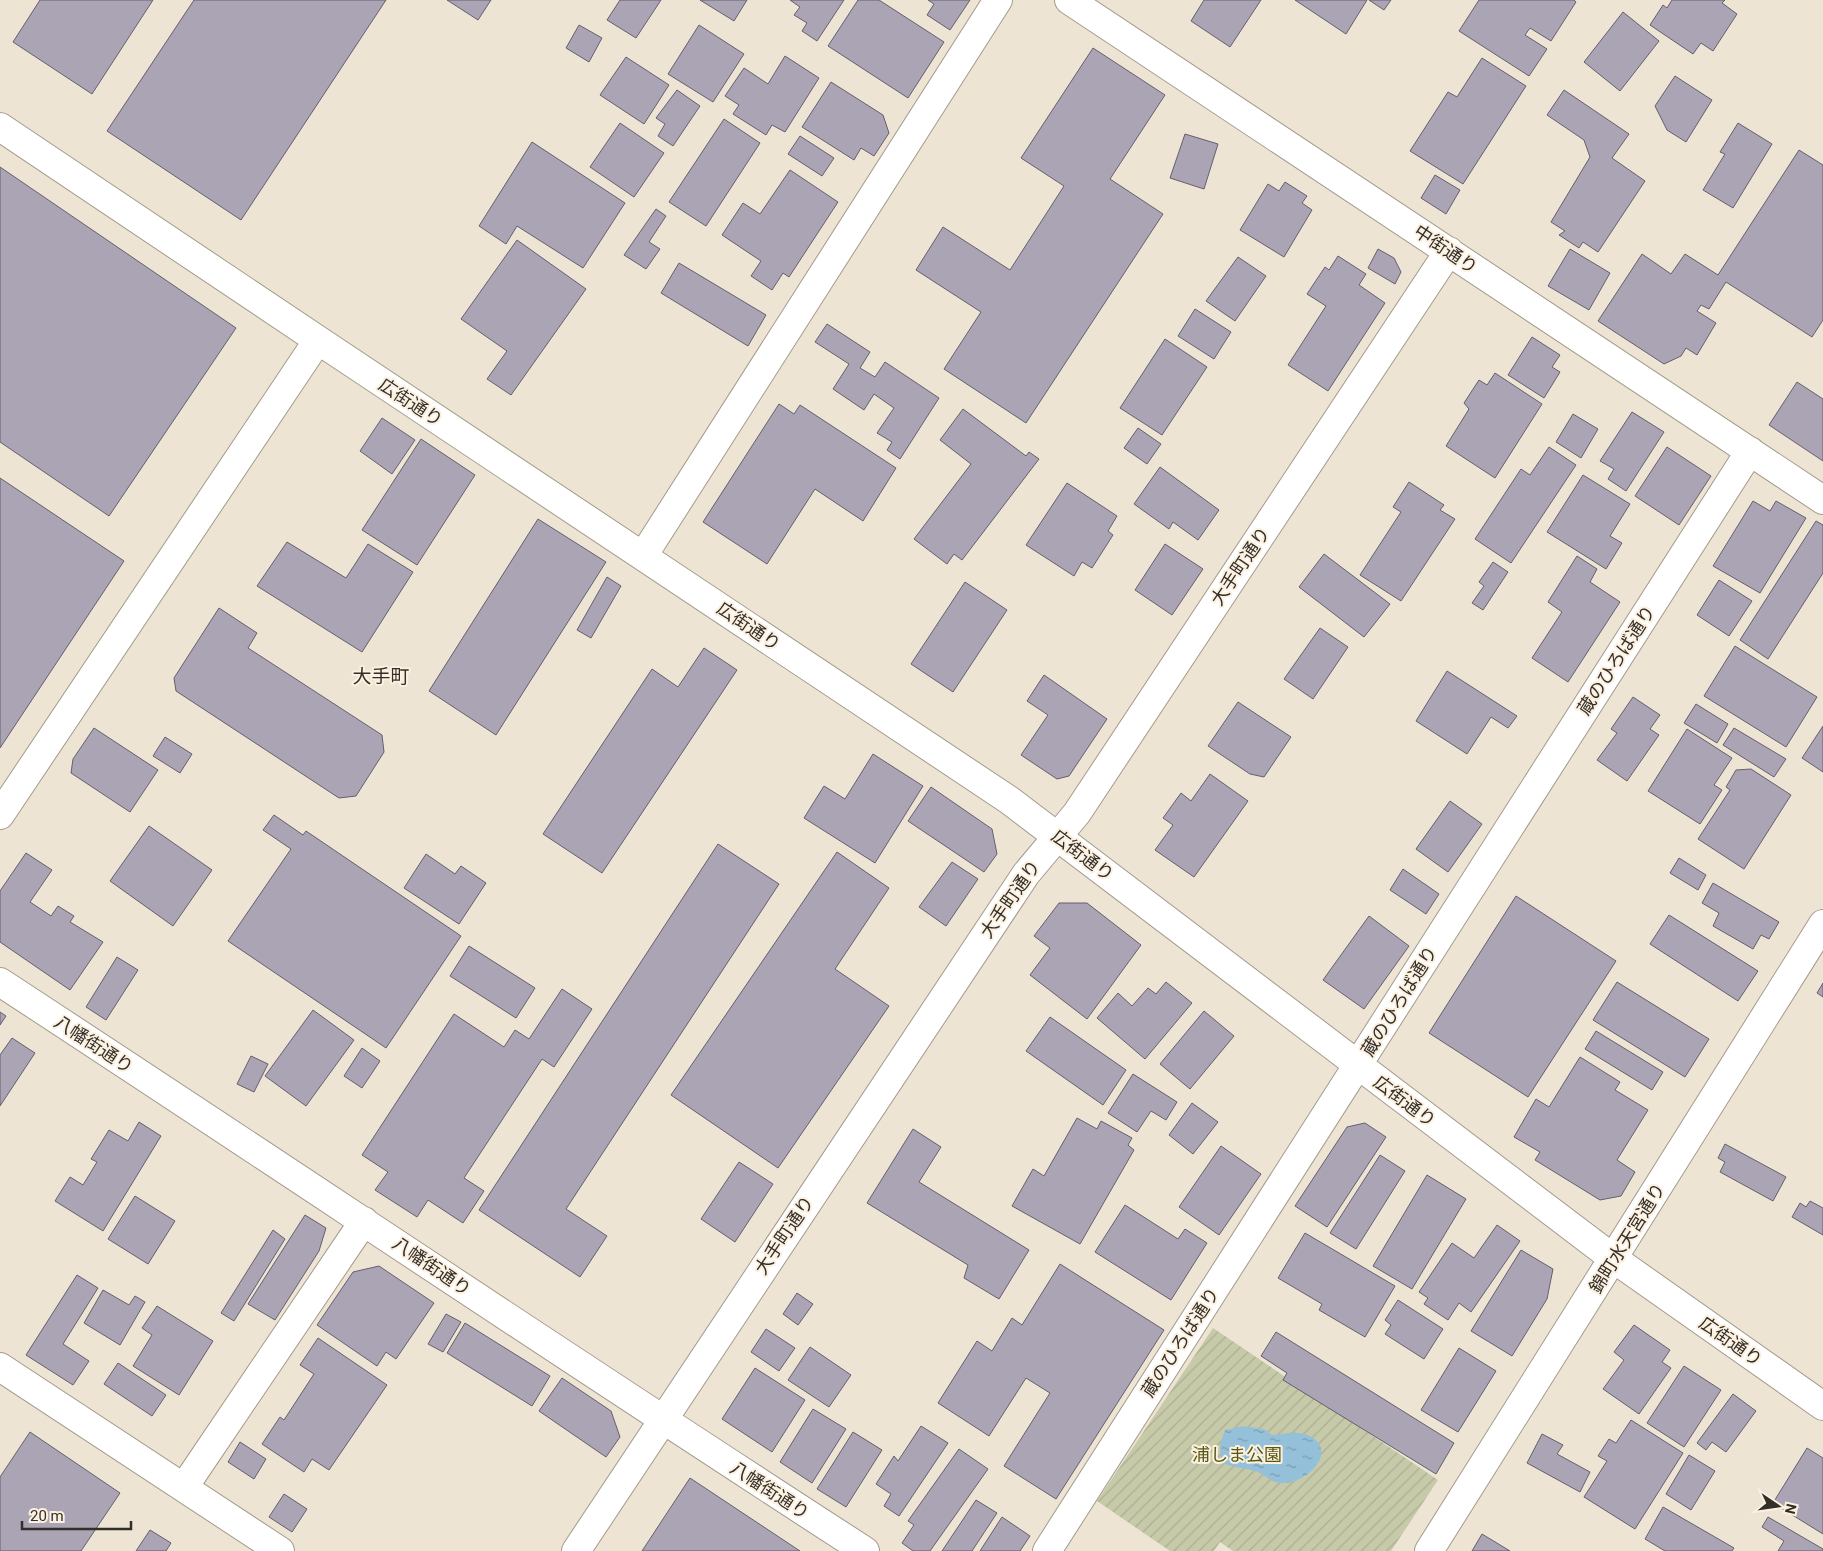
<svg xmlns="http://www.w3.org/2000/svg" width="1823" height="1551" font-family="Roboto,'Noto Sans JP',sans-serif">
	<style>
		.garden { fill: url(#garden-furrows) }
		.water { fill: url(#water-ripples) }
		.building { fill: #aaa4b5; stroke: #645f6e }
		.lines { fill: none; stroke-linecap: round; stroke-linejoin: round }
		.minor-casing { stroke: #a49a8b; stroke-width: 30 }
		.minor { stroke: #fff; stroke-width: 28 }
		.labels { text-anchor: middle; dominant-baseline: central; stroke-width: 4; stroke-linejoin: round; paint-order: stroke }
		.street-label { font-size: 18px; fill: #322e28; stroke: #fcf1e1 }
		.park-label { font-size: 18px; fill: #565812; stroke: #fcf1e1 }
		.neighbourhood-label { font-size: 19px; fill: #322e28; stroke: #fcf1e1 }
	</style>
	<defs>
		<pattern id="garden-furrows" width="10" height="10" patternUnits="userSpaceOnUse" patternTransform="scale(1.25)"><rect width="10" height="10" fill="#c7caa9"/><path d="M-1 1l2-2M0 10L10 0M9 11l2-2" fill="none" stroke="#abae91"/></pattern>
		<pattern id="water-ripples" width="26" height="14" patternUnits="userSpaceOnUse" patternTransform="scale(1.25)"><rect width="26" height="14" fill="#95c0da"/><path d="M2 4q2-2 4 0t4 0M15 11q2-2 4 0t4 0" fill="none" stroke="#7a9cb1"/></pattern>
	</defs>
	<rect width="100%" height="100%" fill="#eee4d4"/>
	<path class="garden" d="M1213,1328L1438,1480L1391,1551H1233L1220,1542L1214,1551H1170L1097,1501Z"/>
	<path class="water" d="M1243,1426L1264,1429L1272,1435C1283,1434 1299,1430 1310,1436C1338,1451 1309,1482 1285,1483C1271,1484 1265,1474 1255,1471C1243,1468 1233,1467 1221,1463L1220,1444L1225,1430Z"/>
	<path class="building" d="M40,0H153L92,94L13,42Z
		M194,0H386L241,220L107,131Z
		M447,0H491L478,20Z
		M620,0H661L636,38L607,20Z
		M700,0H747L734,21Z
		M790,0H844L817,41L802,31L807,23L794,15L800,7Z
		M858,0H879L944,42L908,98L828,46Z
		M928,0H970L950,30L927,15L934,4Z
		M1204,0H1261L1230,47L1191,21Z
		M1295,0H1367L1346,34Z
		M1369,0H1391L1384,10Z
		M1479,0H1574L1576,2L1551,41L1530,28L1525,35L1547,49L1529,76L1459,31Z
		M1672,0H1725L1722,3L1737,14L1713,51L1701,43L1693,54L1650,25L1663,5L1667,8Z
		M1623,12L1659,41L1620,91L1584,62Z
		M579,25L602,38L589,62L566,48Z
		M699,25L744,54L713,102L668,74Z
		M1093,48L1165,95L1110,179L1163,214L1026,423L944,369L981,312L916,270L943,227L1010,270L1064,186L1021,158Z
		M785,56L819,78L785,132L772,125L766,135L733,114L739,105L725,96L744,68L768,84Z
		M626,57L669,85L644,124L600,95Z
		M1482,58L1526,86L1463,184L1410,151L1448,92L1457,97Z
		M1675,76L1712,100L1686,142L1667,130L1655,106Z
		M831,82L883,115L889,133L874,156L861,148L854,160L802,127Z
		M677,90L700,106L673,146L658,136L665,124L656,118Z
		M1564,90L1629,134L1612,158L1645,181L1598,252L1583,242L1579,248L1559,235L1565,231L1551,222L1590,157L1584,140L1547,115Z
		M724,119L760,143L706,226L669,202Z
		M620,123L664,153L634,197L590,167Z
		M1738,123L1772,144L1733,208L1703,190L1725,154L1720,152Z
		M1185,134L1218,144L1204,189L1170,178Z
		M800,136L834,158L822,176L788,154Z
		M532,142L625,203L583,268L517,226L506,244L479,226Z
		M1799,150L1823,165V320L1812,337L1726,282L1709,309L1701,305L1697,311L1716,323L1697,355L1686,348L1681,356L1664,364L1598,321L1642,254L1671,274L1685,254L1718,275Z
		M0,167L236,328L109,516L0,442Z
		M790,170L838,202L789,277L783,273L772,290L751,276L761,261L722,235L743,203L760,214Z
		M1435,175L1460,190L1446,214L1421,198Z
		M1285,182L1307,196L1302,203L1312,210L1284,257L1240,230L1268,184L1279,191Z
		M656,209L666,216L649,242L660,249L646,269L624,255Z
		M517,240L586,289L511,395L487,379L507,351L461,319Z
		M1378,249L1394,258L1401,272L1395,284L1368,268Z
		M1570,249L1610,273L1589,310L1548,286Z
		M1338,256L1366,274L1359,285L1385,303L1328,391L1288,365L1326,306L1307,294L1325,267L1329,270Z
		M1238,257L1266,276L1235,321L1206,301Z
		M679,263L766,315L748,346L661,293Z
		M1195,309L1231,332L1214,359L1178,336Z
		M827,324L870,352L860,368L875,377L885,362L939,398L900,459L887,450L892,442L877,433L894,408L874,394L864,410L833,389L849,364L815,342Z
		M1532,337L1560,355L1552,367L1560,372L1544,398L1508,375Z
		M1165,339L1207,367L1162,435L1120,408Z
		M1495,373L1542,404L1495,478L1446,446L1469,409L1464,403L1479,380L1487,385Z
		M1797,382L1823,399V461L1769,425Z
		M779,404L794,414L800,405L896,468L863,521L815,489L767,564L703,522Z
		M963,409L1026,456L1029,452L1039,459L962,560L954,554L947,564L914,539L971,464L940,440Z
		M1632,412L1664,432L1626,491L1608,479L1614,469L1600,461Z
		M1573,414L1598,429L1581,458L1556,442Z
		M382,418L415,440L392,474L360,451Z
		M1138,428L1161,444L1147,464L1124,448Z
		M421,439L475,475L417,565L362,530Z
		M1549,447L1576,465L1511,563L1475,539L1521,469L1530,475Z
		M1667,447L1711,476L1679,525L1635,496Z
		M1160,467L1219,510L1198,540L1173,522L1169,529L1134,504Z
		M1583,475L1630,504L1610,536L1622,543L1606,569L1547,532Z
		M0,478L124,561L0,748Z
		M1409,482L1444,505L1440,510L1455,519L1401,601L1360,575L1401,512L1393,507Z
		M1067,483L1117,516L1108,531L1113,535L1092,568L1082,562L1074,576L1026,545Z
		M1753,501L1770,511L1776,501L1806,518L1760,593L1713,566Z
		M538,519L606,562L496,735L429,691Z
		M1816,521L1823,525V573L1768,659L1740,640Z
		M287,542L346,578L368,544L413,572L362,652L257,586Z
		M1165,544L1203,569L1172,615L1135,590Z
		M1324,554L1390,604L1364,637L1299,587Z
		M1577,556L1597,569L1590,582L1620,602L1568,682L1532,658L1562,612L1548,602Z
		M1493,562L1508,572L1483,610L1472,603L1484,586L1479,582Z
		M607,577L621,586L591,638L577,630Z
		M1719,580L1752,601L1729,636L1697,615Z
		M965,582L1007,610L953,692L911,664Z
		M219,608L257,633L248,648L382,735L384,752L356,796L339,798L176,691L174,678Z
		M1320,628L1348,647L1313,699L1284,679Z
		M1735,646L1817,697L1786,747L1704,696Z
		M704,648L737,670L602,873L543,834L652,669L678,687Z
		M1447,671L1517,716L1508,728L1491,717L1467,754L1416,721Z
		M1044,675L1107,719L1069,776L1057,779L1021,755L1048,715L1027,701Z
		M1633,697L1660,715L1650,729L1659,735L1627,781L1597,760L1617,733L1611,729Z
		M1238,702L1291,737L1264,777L1250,774L1208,746Z
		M1696,704L1728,724L1717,743L1684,723Z
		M1823,726V772L1802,758Z
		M94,728L158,770L130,812L71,773L73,759Z
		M1734,728L1786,759L1774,777L1723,745Z
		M1687,729L1732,758L1714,785L1722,790L1700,824L1648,791Z
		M165,737L192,754L180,773L153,756Z
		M873,754L923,786L875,863L804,818L824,786L845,799Z
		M1751,769L1791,795L1744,869L1698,839L1730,790L1726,787L1736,770Z
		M1210,774L1248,801L1194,877L1155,850L1173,825L1163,818L1181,793L1191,801Z
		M931,787L992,829L997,854L984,872L908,821Z
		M1450,801L1482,824L1448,872L1416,849Z
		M274,815L303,835L306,831L461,936L386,1048L228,941L291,849L263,830Z
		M149,826L212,870L173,926L110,881Z
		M718,844L779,884L566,1209L607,1236L580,1277L479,1210Z
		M837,852L889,888L835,969L889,1006L778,1168L671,1095Z
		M26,853L52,870L30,902L51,916L58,906L74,916L70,922L103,942L70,990L0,942V891Z
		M426,854L455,874L461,866L486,883L459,924L404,888Z
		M1679,858L1706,875L1698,890L1670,873Z
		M952,862L978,879L946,926L919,907Z
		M1403,869L1439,894L1426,914L1390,890Z
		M1713,883L1779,922L1769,939L1761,935L1753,949L1713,926L1719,913L1702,903Z
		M1516,896L1616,961L1528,1097L1429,1033Z
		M1059,903H1087L1141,945L1087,1019L1030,975L1050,948L1034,936Z
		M1669,915L1758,971L1738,1001L1650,944Z
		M1369,916L1409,946L1364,1009L1323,980Z
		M469,946L535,988L516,1018L450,976Z
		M117,957L138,970L106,1020L86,1007Z
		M1166,982L1192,1003L1145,1059L1097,1018L1118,993L1132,1006L1148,988L1156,994Z
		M1617,982L1709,1039L1685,1077L1593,1020Z
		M1823,983V997L1817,993Z
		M562,989L592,1009L554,1067L542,1059L464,1178L484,1191L463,1223L428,1200L417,1217L375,1190L388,1172L362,1155L454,1014L504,1047L515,1030L529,1039Z
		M313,1010L354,1040L306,1106L265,1076Z
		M1204,1011L1234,1036L1190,1089L1160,1064Z
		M0,1012L6,1016L0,1025Z
		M1050,1017L1126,1070L1103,1105L1026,1051Z
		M1596,1031L1663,1072L1652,1090L1585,1049Z
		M12,1038L35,1053L0,1106V1055Z
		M362,1048L380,1061L362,1088L344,1076Z
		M251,1056L268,1064L254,1092L237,1084Z
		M1580,1057L1620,1082L1615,1090L1648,1110L1617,1160L1635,1172L1621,1196L1600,1200L1535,1160L1540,1152L1514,1137L1536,1099L1549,1107Z
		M1133,1074L1177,1102L1166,1120L1151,1111L1137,1132L1108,1113Z
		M1192,1103L1218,1122L1193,1154L1169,1135Z
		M1077,1118L1097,1129L1101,1121L1132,1138L1128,1145L1134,1150L1080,1244L1012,1206L1033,1169L1044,1176Z
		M139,1122L161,1136L103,1231L55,1201L70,1177L83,1185L97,1162L91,1159L109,1130L128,1141Z
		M1365,1123L1386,1137L1327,1227L1295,1206L1347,1127Z
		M913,1129L941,1147L919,1182L1029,1250L999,1299L964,1278L968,1265L867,1203Z
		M1725,1144L1786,1177L1773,1201L1720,1172L1725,1162L1718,1158Z
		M1221,1146L1261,1174L1219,1235L1179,1207Z
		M1380,1155L1405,1171L1356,1249L1330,1233Z
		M739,1162L773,1184L735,1242L701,1219Z
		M1427,1175L1466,1199L1412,1289L1373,1266Z
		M135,1196L175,1221L148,1264L108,1239Z
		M1810,1201L1823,1208V1235L1792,1217L1800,1203L1806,1207Z
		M1125,1205L1178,1239L1185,1229L1207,1243L1171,1300L1095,1252Z
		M305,1215L326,1228L319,1251L275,1320L248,1304Z
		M1497,1225L1520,1241L1471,1312L1459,1303L1448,1320L1424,1304L1428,1298L1419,1292L1452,1243L1474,1258Z
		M273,1230L285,1239L234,1321L221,1313Z
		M1305,1233L1395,1286L1365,1337L1319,1310L1322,1304L1278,1278Z
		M1521,1250L1553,1269L1547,1299L1512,1356L1471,1331Z
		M1060,1264L1164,1330L1056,1499L1004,1466L1050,1393L1026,1378L989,1436L938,1403L977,1341L992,1351L1012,1318L1022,1325Z
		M379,1266L434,1303L396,1359L386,1352L377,1366L317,1325L353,1272Z
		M77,1275L98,1288L63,1344L89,1361L73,1385L26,1355Z
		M103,1290L129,1305L135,1296L145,1302L120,1345L84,1323Z
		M797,1293L813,1304L798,1325L783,1314Z
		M1398,1300L1443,1329L1424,1359L1385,1334L1391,1325L1385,1320Z
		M157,1306L213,1341L179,1395L133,1366L152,1335L142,1328Z
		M446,1314L461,1322L443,1352L428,1344Z
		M465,1323L550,1376L532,1406L447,1353Z
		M1634,1325L1670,1350L1662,1362L1671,1368L1639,1414L1603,1389L1624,1360L1614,1352Z
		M766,1329L795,1348L779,1371L751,1352Z
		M1276,1332L1454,1443L1436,1474L1283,1380L1287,1373L1261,1356Z
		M318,1338L387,1385L329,1470L312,1459L304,1472L262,1444L280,1417L284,1420L314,1374L300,1365Z
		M810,1347L851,1375L829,1407L788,1380Z
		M1459,1348L1496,1371L1458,1432L1421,1410Z
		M118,1363L166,1395L152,1416L104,1384Z
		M1684,1366L1721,1390L1684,1447L1647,1423Z
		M755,1368L805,1400L772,1452L722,1419Z
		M562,1378L611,1411L620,1437L606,1457L539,1411Z
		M1733,1394L1756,1411L1726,1452L1712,1442L1706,1450L1697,1443Z
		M813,1409L846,1429L812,1483L780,1462Z
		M1631,1420L1683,1453L1635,1529L1584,1497L1607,1461L1598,1456L1609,1439L1616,1443Z
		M921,1426L948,1443L899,1516L884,1506L891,1494L876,1484L894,1456L898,1461Z
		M30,1432L120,1493L81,1551H0V1477Z
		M853,1432L882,1450L846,1507L817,1489Z
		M1542,1434L1563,1445L1557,1454L1590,1472L1580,1492L1527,1463Z
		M240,1442L266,1459L254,1479L228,1462Z
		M1807,1448L1823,1458V1534L1773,1503Z
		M959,1449L988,1469L930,1551H913L902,1543L914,1525L908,1521Z
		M1689,1455L1715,1471L1691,1510L1666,1494Z
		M690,1478L800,1551H642Z
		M284,1494L307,1509L292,1532L269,1517Z
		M976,1500L997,1513L972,1551H942Z
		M1663,1507L1734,1548L1732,1551H1665L1645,1539Z
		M1002,1517L1030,1536L1020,1551H980Z
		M1768,1517L1823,1549V1551H1778L1784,1541L1762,1527Z
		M150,1530L171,1543L166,1551H136Z
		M1482,1534L1510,1551H1472Z"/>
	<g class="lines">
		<g class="minor-casing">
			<path id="minor" d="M1069,0L1823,500
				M0,127L318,340L0,815
				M318,340L1009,800L1614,1259L1823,1406
				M643,556L998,0
				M0,982C289,1171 575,1364 865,1551
				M0,1367L280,1551
				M184,1487L364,1221
				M576,1551L1026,874L1077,813L1449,251
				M1047,1551L1750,451
				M1429,1551L1823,924"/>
		</g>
		<use href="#minor" class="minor"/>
	</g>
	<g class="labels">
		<g class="street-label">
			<text transform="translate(1446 249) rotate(34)">中街通り</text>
			<text transform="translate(411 402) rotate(33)">広街通り</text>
			<text transform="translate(1240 566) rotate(-56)">大手町通り</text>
			<text transform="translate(749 626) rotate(34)">広街通り</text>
			<text transform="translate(1616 660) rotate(-57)">蔵のひろば通り</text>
			<text transform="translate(1083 855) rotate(37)">広街通り</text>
			<text transform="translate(1010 899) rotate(-55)">大手町通り</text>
			<text transform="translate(1399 1001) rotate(-58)">蔵のひろば通り</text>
			<text transform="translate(94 1044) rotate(33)">八幡街通り</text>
			<text transform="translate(1405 1101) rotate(37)">広街通り</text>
			<text transform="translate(784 1235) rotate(-56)">大手町通り</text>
			<text transform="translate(1627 1238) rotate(-58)">錦町水天宮通り</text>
			<text transform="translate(432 1266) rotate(34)">八幡街通り</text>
			<text transform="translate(1731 1341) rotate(35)">広街通り</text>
			<text transform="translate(1180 1342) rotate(-57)">蔵のひろば通り</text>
			<text transform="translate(770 1490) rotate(33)">八幡街通り</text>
		</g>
		<g class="park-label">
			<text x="1237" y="1454">浦しま公園</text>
		</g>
		<g class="neighbourhood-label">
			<text x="381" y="676">大手町</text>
		</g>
	</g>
	<g transform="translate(1778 1506) rotate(103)" stroke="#fcf1e1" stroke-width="4" paint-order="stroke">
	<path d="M0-4L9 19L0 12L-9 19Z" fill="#322e28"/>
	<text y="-8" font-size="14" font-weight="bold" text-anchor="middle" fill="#322e28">N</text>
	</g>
	<path d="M22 1521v8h109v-8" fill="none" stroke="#322e28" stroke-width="2.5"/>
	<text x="30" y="1521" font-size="15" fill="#322e28" stroke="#fcf1e1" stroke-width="4" paint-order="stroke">20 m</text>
</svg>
